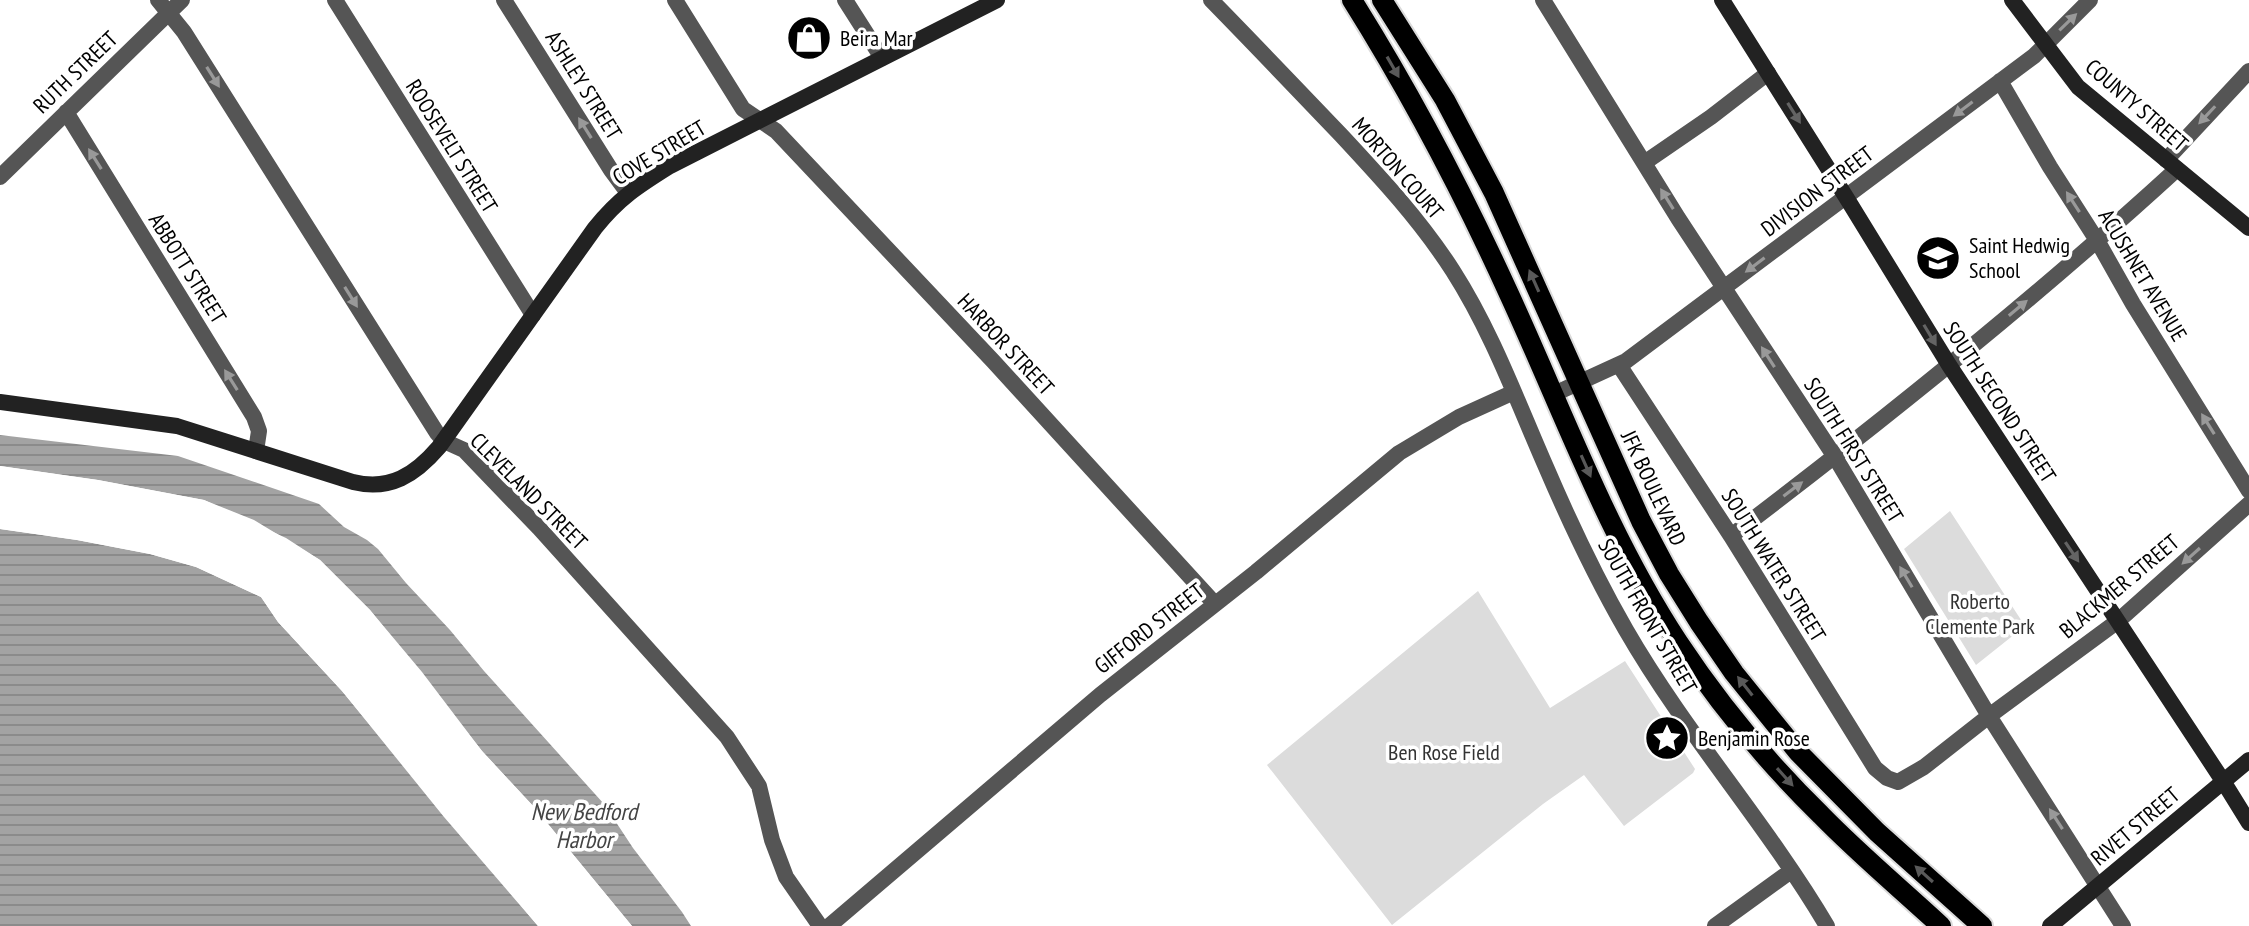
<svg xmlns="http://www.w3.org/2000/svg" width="2249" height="926" font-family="'PT Sans Narrow',sans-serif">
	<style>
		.park { fill: #dcdcdc }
		.water { fill: url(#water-rules) }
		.pier { fill: #fff }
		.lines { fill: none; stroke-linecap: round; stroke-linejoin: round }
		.primary-casing { stroke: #dbdbdb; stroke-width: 24 }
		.street { stroke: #555; stroke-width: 16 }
		.secondary { stroke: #222; stroke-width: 16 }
		.primary { stroke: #000; stroke-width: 20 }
		.oneway { fill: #999 }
		.oneway2 { fill: #595959 }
		.oneway3 { fill: #646464 }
		.labels { text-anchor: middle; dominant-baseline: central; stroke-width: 7; stroke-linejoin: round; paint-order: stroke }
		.poi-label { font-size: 22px; fill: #000; stroke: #fff; text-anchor: start }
		.street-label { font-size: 22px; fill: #000; stroke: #fff }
		.park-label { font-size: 22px; fill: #333; stroke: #fff }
		.water-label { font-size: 24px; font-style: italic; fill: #444; stroke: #fff }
	</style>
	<defs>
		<pattern id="water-rules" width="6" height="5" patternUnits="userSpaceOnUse" patternTransform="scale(2)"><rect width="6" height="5" fill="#a3a3a3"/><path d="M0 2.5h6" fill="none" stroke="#8b8b8b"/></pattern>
	</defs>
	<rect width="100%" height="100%" fill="#fff"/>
	<path class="park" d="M1950,511L2025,626L1976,665L1904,549Z
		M1478,591L1550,708L1625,661L1695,769L1693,773L1624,826L1584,775L1543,804L1392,925L1267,765Z"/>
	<path class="water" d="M0,435L178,456L319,504L344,527L367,540L378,549L406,583L450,630L484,671L604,804L633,848L682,912L691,926H632L534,807L482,751L370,610L320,560L286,538L204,500L98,480L0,466Z
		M0,529L77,540L150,554L196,567L261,597L278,622L342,691L444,817L538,926H0Z"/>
	<path class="pier" d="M0,466L98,480L204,500L254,520L320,560L370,610L422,672L482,751L534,807L632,926H627L531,810L479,753L419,675L367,612L318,563L252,523L203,504L97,484L0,470Z
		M0,525L78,536L151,550L198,564L264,594L281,619L345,688L447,814L542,926H538L342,691L278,622L261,597L196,567L150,554L77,540L0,529Z"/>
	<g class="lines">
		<g class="primary-casing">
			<path id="primary" d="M1352,0C1411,94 1463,193 1509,294C1563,411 1607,534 1678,642C1719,704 1768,763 1821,815C1859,854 1901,889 1941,926
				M1382,0L1445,100L1494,193L1641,521L1669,574L1699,622L1734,673L1798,752L1877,832L1982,926"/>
		</g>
		<path class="street" d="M158,0L184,32L437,433L444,441L464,450L539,528L727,737L759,786L772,840L786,877L820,926
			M335,0L533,315
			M504,0L611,170L628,193
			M675,0L743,109L776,131L993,361L1215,604
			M845,0L882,58
			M1211,0C1255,45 1298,90 1341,135C1381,178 1421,221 1453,271C1492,332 1517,401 1546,467C1570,523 1596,578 1626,630C1686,734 1766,823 1827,926
			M1543,0L1678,218L1835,457L1989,716L2123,926
			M2000,81L2050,167L2098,242L2133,304L2249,491
			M66,112L254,417L259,431L256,451
			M2166,160L2249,71
			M1644,163L1711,117L1768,73
			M0,177L182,0
			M1619,365L1731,536L1875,768L1887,778L1898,782L1924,767L1989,716L2118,621L2249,504
			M1554,394L1626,361L2034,56L2090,0
			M1731,536C1884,420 2035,299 2177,169
			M829,926L1100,695L1256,572L1399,453L1459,417L1514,392
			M1715,926L1791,871"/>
		<path class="secondary" d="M1722,0L1846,197L1949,365L2223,781L2249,823
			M2012,0L2078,87L2249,228
			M0,402L177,426L353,482C390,491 415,475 439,447L595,228C619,198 638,186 670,166L997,0
			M2050,926L2249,760"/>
		<use href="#primary" class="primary"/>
	</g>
	<defs><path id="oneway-solid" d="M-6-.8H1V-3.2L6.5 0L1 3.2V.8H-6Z" transform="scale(2)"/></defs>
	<g class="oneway">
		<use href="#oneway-solid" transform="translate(2068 22) rotate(-44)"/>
		<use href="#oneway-solid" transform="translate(213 77) rotate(58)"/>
		<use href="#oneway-solid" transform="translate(1963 109) rotate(143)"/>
		<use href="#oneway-solid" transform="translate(2207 115) rotate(133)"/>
		<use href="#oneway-solid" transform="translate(585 128) rotate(-122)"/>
		<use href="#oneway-solid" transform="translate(95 159) rotate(-122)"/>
		<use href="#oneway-solid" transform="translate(1667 199) rotate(-122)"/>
		<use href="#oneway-solid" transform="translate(2073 202) rotate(-123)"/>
		<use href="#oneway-solid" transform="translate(1755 265) rotate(143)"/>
		<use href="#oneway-solid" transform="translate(351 297) rotate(58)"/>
		<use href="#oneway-solid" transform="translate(2018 308) rotate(-40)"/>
		<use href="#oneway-solid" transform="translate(1768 357) rotate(-123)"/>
		<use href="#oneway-solid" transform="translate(231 380) rotate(-122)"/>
		<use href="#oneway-solid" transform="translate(2208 424) rotate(-122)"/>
		<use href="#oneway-solid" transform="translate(1793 489) rotate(-37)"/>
		<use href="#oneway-solid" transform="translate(2191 556) rotate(138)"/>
		<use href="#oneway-solid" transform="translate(1906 577) rotate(-121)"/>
		<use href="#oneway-solid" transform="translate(2056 819) rotate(-123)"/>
	</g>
	<g class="oneway2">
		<use href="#oneway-solid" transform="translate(1393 67) rotate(60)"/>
		<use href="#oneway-solid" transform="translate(1534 281) rotate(-114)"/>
		<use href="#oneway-solid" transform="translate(1586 466) rotate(66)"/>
		<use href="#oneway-solid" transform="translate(1745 686) rotate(-128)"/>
		<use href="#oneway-solid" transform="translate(1785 777) rotate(48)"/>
		<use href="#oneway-solid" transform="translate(1924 874) rotate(-138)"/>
	</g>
	<g class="oneway3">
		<use href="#oneway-solid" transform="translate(1794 113) rotate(58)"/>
		<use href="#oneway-solid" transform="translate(1930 335) rotate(59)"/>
		<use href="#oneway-solid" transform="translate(2072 552) rotate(56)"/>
	</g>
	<defs>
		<g id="shop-disc" transform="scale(2.3)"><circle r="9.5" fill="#000" stroke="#fff"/><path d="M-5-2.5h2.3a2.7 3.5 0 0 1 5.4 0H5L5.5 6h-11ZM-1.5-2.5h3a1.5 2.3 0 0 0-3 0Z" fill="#fff"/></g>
		<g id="school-disc" transform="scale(2.3)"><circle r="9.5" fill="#000" stroke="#fff"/><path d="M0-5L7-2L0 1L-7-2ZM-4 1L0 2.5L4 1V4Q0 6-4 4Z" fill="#fff"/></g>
		<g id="sight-disc" transform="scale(2.3)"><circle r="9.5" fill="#000" stroke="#fff"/><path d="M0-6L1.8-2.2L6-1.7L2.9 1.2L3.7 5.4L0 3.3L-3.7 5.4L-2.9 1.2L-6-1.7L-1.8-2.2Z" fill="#fff"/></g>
	</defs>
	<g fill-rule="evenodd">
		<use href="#shop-disc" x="809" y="38"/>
		<use href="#school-disc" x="1938" y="258"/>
		<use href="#sight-disc" x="1667" y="738"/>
	</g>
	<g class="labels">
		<g class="poi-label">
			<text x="840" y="38">Beira Mar</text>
			<text x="1969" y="245">Saint Hedwig<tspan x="1969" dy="25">School</tspan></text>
			<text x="1698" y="738">Benjamin Rose</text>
		</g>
		<g class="street-label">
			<text transform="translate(75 72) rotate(-44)">RUTH STREET</text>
			<text transform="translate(584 85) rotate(58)">ASHLEY STREET</text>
			<text transform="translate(2137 105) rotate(41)">COUNTY STREET</text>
			<text transform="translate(452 146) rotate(58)">ROOSEVELT STREET</text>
			<text transform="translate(659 152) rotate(-31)">COVE STREET</text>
			<text transform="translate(1398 168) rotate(49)">MORTON COURT</text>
			<text transform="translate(1817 191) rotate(-37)">DIVISION STREET</text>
			<text transform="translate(188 268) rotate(58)">ABBOTT STREET</text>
			<text transform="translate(2143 275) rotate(59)">ACUSHNET AVENUE</text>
			<text transform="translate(1006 344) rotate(47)">HARBOR STREET</text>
			<text transform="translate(2000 402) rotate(57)">SOUTH SECOND STREET</text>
			<text transform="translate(1854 450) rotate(58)">SOUTH FIRST STREET</text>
			<text transform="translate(1654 488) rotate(65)">JFK BOULEVARD</text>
			<text transform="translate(529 491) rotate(45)">CLEVELAND STREET</text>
			<text transform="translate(1774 565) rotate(58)">SOUTH WATER STREET</text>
			<text transform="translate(2119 586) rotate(-40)">BLACKMER STREET</text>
			<text transform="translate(1648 616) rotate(60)">SOUTH FRONT STREET</text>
			<text transform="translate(1149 628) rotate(-38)">GIFFORD STREET</text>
			<text transform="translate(2135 826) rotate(-40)">RIVET STREET</text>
		</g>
		<g class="park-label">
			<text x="1980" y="601">Roberto<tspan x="1980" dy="25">Clemente Park</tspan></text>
			<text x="1444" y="752">Ben Rose Field</text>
		</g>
		<g class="water-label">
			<text x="584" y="811">New Bedford<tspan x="584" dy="28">Harbor</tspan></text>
		</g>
	</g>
</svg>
